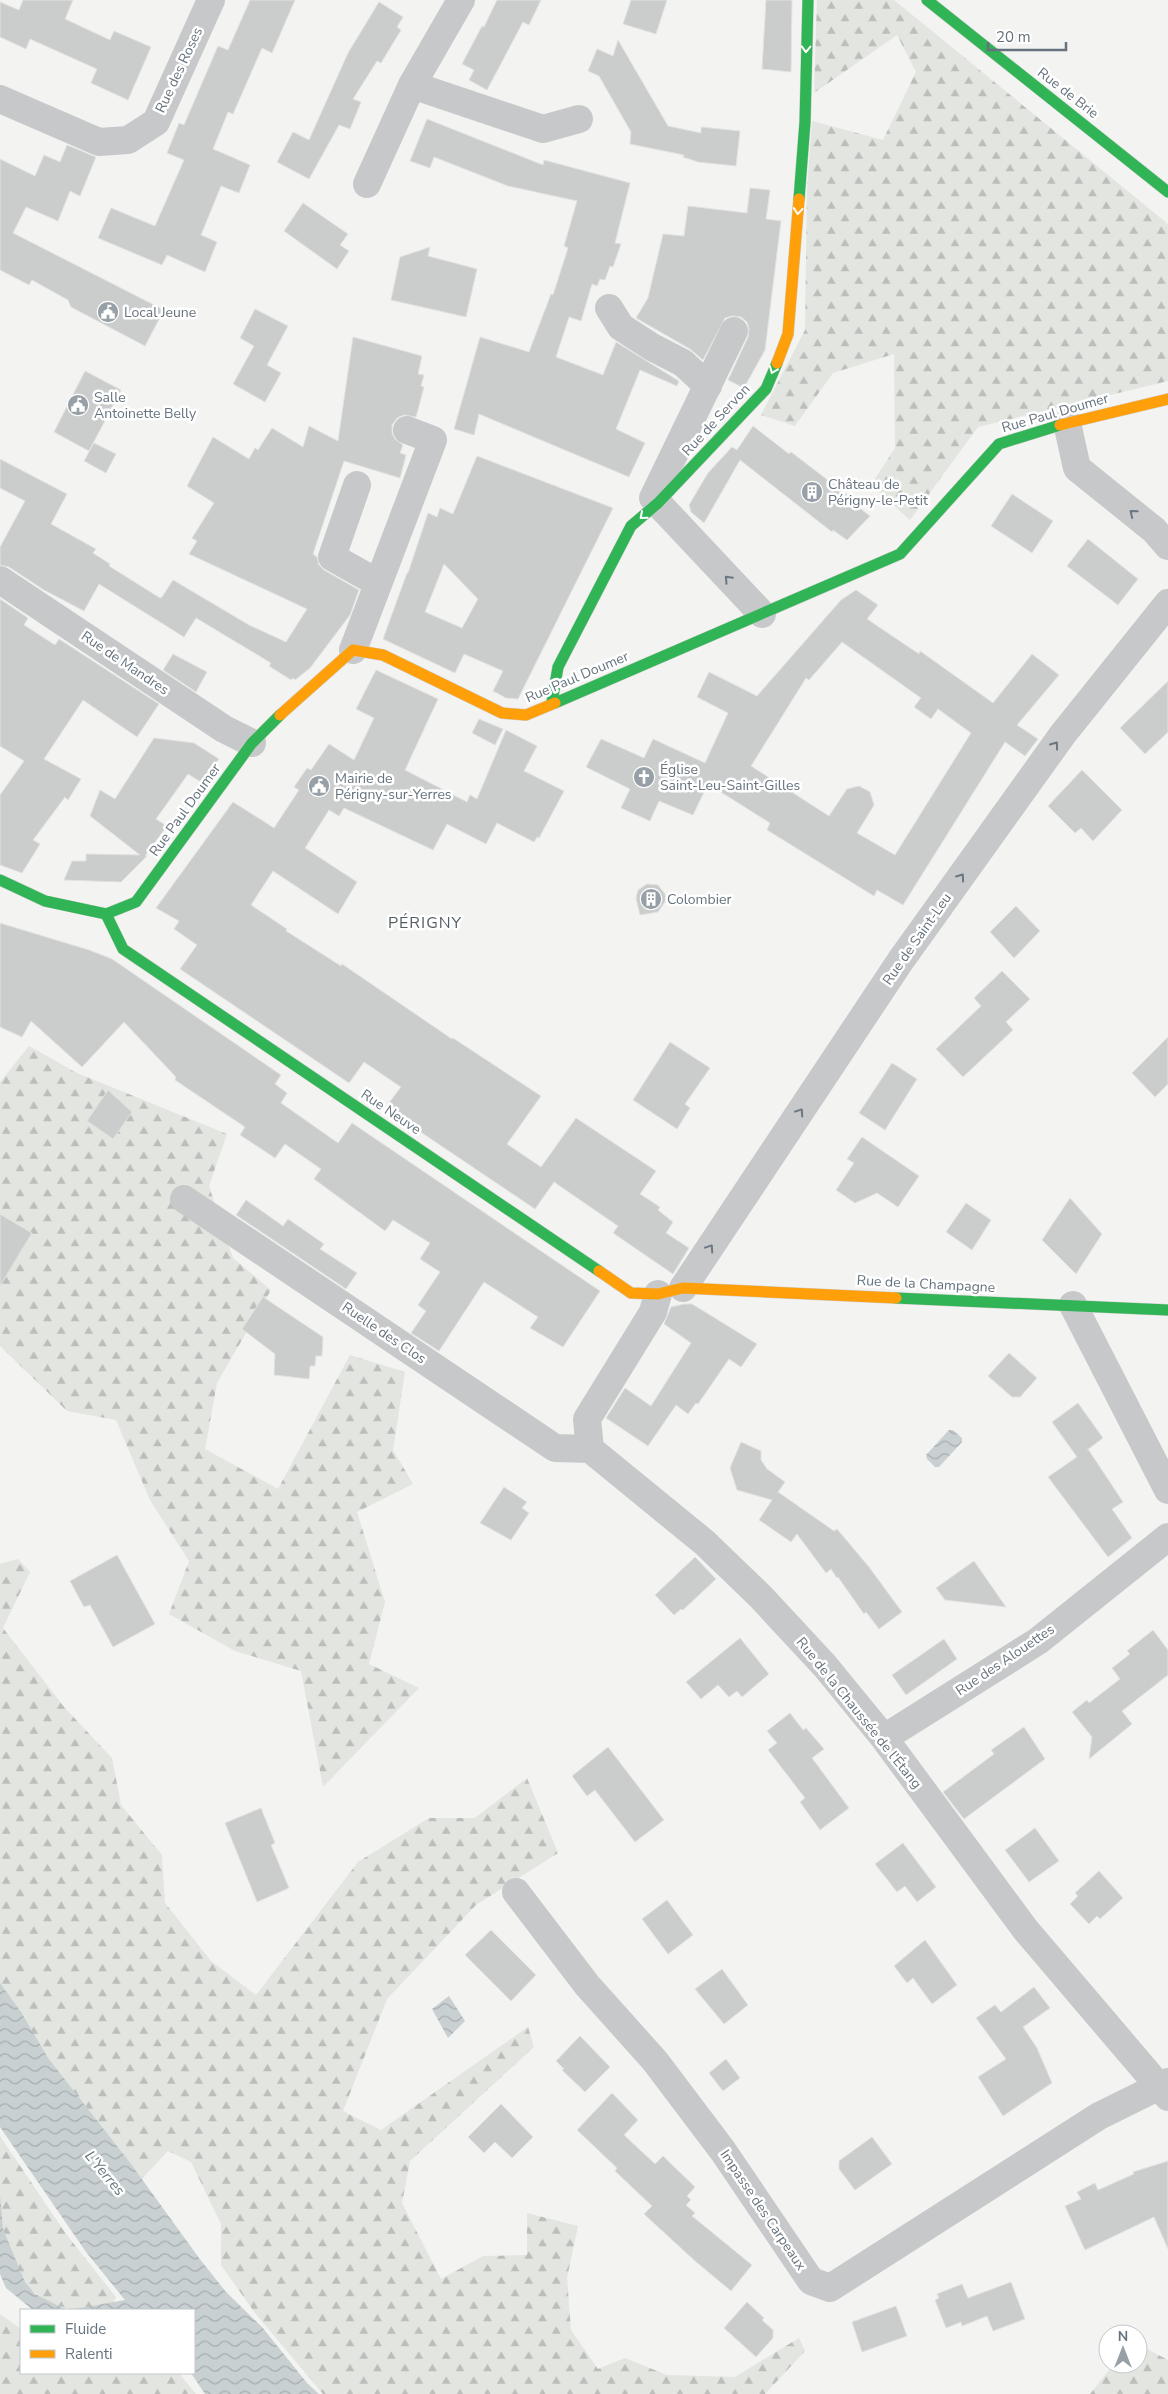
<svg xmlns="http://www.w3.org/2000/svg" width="1168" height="2394" font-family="'Nunito Sans',sans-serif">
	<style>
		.forest { fill: url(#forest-firs) }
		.water { fill: url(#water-waves) }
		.building { fill: #cbcccc; stroke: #e2e2e1; fill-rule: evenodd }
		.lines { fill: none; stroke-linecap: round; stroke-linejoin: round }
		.fast-casing { stroke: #cfcfcf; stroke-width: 12 }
		.slow-casing { stroke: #cfcfcf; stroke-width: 12 }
		.street { stroke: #c7c8c9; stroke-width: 28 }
		.fast { stroke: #30b455; stroke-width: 11 }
		.slow { stroke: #ff9f0a; stroke-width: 11 }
		.oneway { stroke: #fff }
		.oneway2 { stroke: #6b7782 }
		.labels { text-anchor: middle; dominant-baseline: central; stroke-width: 5; stroke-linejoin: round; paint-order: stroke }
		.street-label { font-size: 14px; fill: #66737e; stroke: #fff }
		.poi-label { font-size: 14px; fill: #66737e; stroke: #fff; text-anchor: start }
		.water-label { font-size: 15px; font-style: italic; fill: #62757b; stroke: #fff }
		.quarter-label { font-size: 16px; letter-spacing: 1px; fill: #535d64; stroke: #fff }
	</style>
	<defs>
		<pattern id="forest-firs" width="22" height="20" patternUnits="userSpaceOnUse" patternTransform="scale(1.25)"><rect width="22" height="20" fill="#e2e5e0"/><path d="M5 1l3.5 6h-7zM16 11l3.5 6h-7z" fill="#bbbebb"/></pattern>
		<pattern id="water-waves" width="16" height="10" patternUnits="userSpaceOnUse" patternTransform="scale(1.25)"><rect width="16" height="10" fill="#c8d0d2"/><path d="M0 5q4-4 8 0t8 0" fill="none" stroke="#a6adb0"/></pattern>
	</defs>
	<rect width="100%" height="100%" fill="#f3f3f1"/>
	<path class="forest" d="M817,0H894L1168,224V381L978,427L910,520L871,485L895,448L894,354L833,373L795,426L761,415L805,330L807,190L812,121L883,140L916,72L897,35L814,93Z
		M29,1046L77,1073L227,1134L209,1186L233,1258L271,1290L217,1383L205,1449L278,1489L350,1355L405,1372L393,1450L413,1484L357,1512L385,1602L369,1664L419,1688L323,1787L301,1671L235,1651L169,1614L189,1561L150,1500L116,1420L67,1411L0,1346V1082Z
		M18,1559L30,1572L3,1628L64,1707L112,1758L121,1805L162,1855L165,1903L211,1961L256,1995L358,1862L429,1818H475L527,1778L558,1853L476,1905L387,1999L343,2111L381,2130L528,2027L534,2047L410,2161L402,2203L441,2279L483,2256L527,2255V2213L578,2226L567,2278L571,2330L598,2369L625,2358L667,2375L735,2377L799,2338L805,2351L765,2394H323L255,2313L221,2265V2224L191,2162L168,2151L136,2185L0,2015V1564Z
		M0,2136L66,2234L116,2297L110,2310L71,2309L50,2304L21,2282L0,2221Z
		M0,2314L21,2329V2373H179L196,2394H0Z
		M1138,2344L1168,2360V2394H1090L1114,2364H1138Z"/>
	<path class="water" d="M949,1430H953L962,1438V1442L939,1467H935L927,1459L926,1455Z
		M0,1983L21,2012L48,2058L131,2164L199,2258L226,2292L262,2327L307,2383L319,2394H205L191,2373H194V2310H69L125,2300L86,2252L0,2127Z
		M449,1996L465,2021L448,2038L432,2009Z
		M0,2195L3,2229L25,2282L35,2294L67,2310H33L6,2288L0,2274Z"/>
	<path class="building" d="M23,0H73L65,19L110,40L114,31L151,47L128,100L91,83L97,69L30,39L26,49L0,37V2L19,10Z
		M250,0H295L272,53L262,48L233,114L228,112L213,149L250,165L239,193L221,186L201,235L217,242L205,272L167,255L162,265L98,238L111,208L155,226L184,160L167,153L179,123L184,125L218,46L228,50Z
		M497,0H541L529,25L523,22L487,90L469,80L474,70L462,64L482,26L484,27Z
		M631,0H667L656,34L623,24Z
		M766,0H792L791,72L762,69Z
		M379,2L403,17L397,27L401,30L381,63L377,61L353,99L361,102L350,129L339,125L309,179L277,162L293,132L309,140L348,53Z
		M618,40L668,126L701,133V127L740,131L736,166L698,162L683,157L684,155L630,144L631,132L599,76L588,71L597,49L613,56Z
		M427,119L543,165L544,160L630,183L615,243L621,244L613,267L610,266L605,280L600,279L597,286L592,284L581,321L569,317L556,357L603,375L616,342L679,381L677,386L640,370L616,429L645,443L629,477L479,414L474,435L454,429L480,337L529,352L551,294L553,295L568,248L564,246L577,201L508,186L434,157L430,168L410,161Z
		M67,145L96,157L80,196L70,191L58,221L26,207L13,233L164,310L145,346L71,307L68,300L32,280L29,285L0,270V159L35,176L44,155L60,162Z
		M750,188L770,190L766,219L781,221L765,350L744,388L728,380L748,337L749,329L747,322L741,317L732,316L725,318L703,360L690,349L636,318L648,298L663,234L684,236L688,206L747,213Z
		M303,203L348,234L340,245L349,251L337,269L284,231Z
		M430,247L428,256L477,269L466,317L391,300L400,257Z
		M255,309L288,326L267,365L281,373L265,402L233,384L254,346L240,338Z
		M353,337L422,356L418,374L424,375L421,386L424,387L416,417L404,415L397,418L392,425V433L395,439L403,445L400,453L406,455L400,478L344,461L313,554L317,557L319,565L324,570L359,590L350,615L310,668L295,680L293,678L291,680L269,666L271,663L196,618L184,637L99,584L84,611L44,590L9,567L0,565V547L25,501L0,488V459L67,494L51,524L96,549L93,553L110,564L109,566L160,598L162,597L173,580L249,625L286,642L307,609L189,554L197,541L192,538L214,503L187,486L213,437L249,459L255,448L258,450L272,428L303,447L309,426L338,441Z
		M85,371L121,390L89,451L54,432Z
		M753,426L789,454L791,452L855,501L853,503L870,516L847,540L833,530L832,532L740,460L704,523L691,512L689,505L708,473L732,447L737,450Z
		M94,443L116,454L106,473L84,461Z
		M477,456L613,508L518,699L506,698L493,691L503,671L464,654L455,673L383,639L407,573H408L428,513L437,517L440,508L453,514ZM444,564L478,599L462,628L425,612Z
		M1012,494L1053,521L1032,553L991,526Z
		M1088,539L1138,579L1118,605L1067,566Z
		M856,590L878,605L867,619L919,654L920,651L993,703L1032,654L1059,675L1017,725L1038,739L1025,756L1005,742L903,905L877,890L874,896L767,830L770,823L708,784L693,815L659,801L650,821L621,808L630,789L586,767L601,739L644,758L653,739L705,763L728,713L697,697L709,672L757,696L841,600ZM842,642L921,698L914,707L931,719L938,709L971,733L895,855L857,833L874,805L870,792L859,786L847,789L829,816L751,766L806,678L809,680Z
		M0,599L28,618L24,625L55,645L59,639L159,704L137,737L83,700L44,759L81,779L68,800L65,797L33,840L40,844L22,873L0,865V795L24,761L0,746Z
		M173,654L207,672L196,692L163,670Z
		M376,670L438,699L405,770L467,802L470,795L477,799L506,730L537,746L524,771L564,791L539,838L537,837L534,842L497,823L486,844L447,824L433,850L344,808L339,816L329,810L305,848L357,882L338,914L273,871L251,905L287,929L286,931L341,966L342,964L452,1039L453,1038L541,1096L507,1144L541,1167L576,1118L656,1171L640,1194L660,1207L658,1210L673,1222L666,1233L689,1248L673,1274L613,1233L618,1226L554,1182L535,1209L385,1108L401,1087L364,1062L349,1083L180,969L197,945L174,929L179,921L156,908L233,802L274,828L299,790L294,787L307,768L311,770L329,744L354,760L374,718L356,709Z
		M1168,681V732L1145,754L1120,728Z
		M479,719L503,729L495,745L472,733Z
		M154,738L194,743L219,759L201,782L188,774L156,819L167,826L145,856H147L121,882L64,880L72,861H86V854L140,855L90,816L100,790L115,799Z
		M1082,770L1122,810L1093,841L1081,828L1075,833L1048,806Z
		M647,884L658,885L665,894L666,900L658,912L640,915L636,898L638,890Z
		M1016,906L1040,931L1014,958L990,932Z
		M0,923L89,950L112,959L281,1075L275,1084L287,1093L281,1103L338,1143L352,1123L600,1291L563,1347L530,1328L538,1317L484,1282L439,1351L411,1333L426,1311L418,1305L440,1272L420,1259L430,1243L393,1220L385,1231L314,1179L321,1169L285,1144L275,1158L240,1135L245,1127L175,1080L176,1077L124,1022L82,1067L31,1021L22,1037L0,1027Z
		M1002,971L1030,999L1006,1022L1013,1030L963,1077L936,1049L981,1006L974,998Z
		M1168,1037V1084L1155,1097L1132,1073Z
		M670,1042L710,1068L685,1104L690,1108L677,1129L633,1100Z
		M892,1063L917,1079L885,1130L859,1113Z
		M108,1090L132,1112L113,1139L87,1121Z
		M862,1137L919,1176L898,1207L877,1193L855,1203L836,1190L854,1163L847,1159Z
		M1070,1198L1102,1234L1076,1274L1042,1240Z
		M246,1200L283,1226L288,1219L324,1244L320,1249L357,1273L346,1289L236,1215Z
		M966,1203L991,1220L972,1250L946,1232Z
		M0,1214L32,1233L0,1286Z
		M263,1297L323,1337L322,1356H316L315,1366H310L309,1379L274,1375L275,1354L242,1329Z
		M684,1304H692L757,1344L741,1367L729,1359L698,1404L696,1403L688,1414L676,1405L648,1446L606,1418L625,1388L651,1406L691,1343L664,1324L671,1307Z
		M1009,1353L1037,1378L1020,1397H1012L988,1376Z
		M1078,1403L1103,1438L1087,1450L1088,1449L1123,1502L1112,1509L1132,1538L1108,1557L1048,1477L1077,1457L1052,1422Z
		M741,1442L761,1451V1460L767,1469L785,1482L778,1492L834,1531L837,1529L869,1567L902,1612L879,1629L866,1612L864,1614L838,1577L837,1578L831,1569L826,1573L797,1534L791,1542L759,1520L772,1500L737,1490L730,1468Z
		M504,1487L527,1502L522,1508L529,1513L511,1540L480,1523Z
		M117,1555L155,1624L113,1647L90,1605L84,1607L70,1581Z
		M695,1557L716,1579L683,1610L681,1609L674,1615L655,1595Z
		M974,1561L1006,1607L945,1600L936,1588Z
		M1153,1630L1168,1650V1675L1122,1711L1132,1724L1089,1759L1092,1737L1072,1712L1087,1700L1089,1703L1120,1679L1112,1668L1130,1654L1127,1651Z
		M740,1638L769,1674L742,1697L737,1691L729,1697L718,1685L701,1699L686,1682Z
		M944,1639L957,1659L906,1695L892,1675Z
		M790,1713L803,1730L806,1728L824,1749L812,1758L849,1808L820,1830L800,1802L805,1798L768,1750L777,1743L767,1731Z
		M1024,1727L1045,1759L964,1819L943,1792L994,1754L991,1750Z
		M608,1747L664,1820L635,1842L595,1790L587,1796L572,1776Z
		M261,1808L275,1843L271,1845L289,1888L257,1902L225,1823Z
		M1035,1828L1059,1861L1029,1882L1005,1850Z
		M903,1843L936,1887L917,1902L905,1886L897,1892L875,1864Z
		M1099,1871L1123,1898L1100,1919L1097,1916L1089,1924L1070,1904L1078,1896L1075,1893Z
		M667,1900L693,1935L668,1954L642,1919Z
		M491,1930L536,1975L511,2001L465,1955Z
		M925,1940L957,1985L932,2004L913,1978L907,1983L894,1966Z
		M722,1969L748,2005L724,2024L695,1989Z
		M1034,1987L1050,2008L1023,2027L1037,2048L1052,2083L1003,2116L978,2077L1006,2059L976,2018L995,2005L1001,2012Z
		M580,2036L610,2067L585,2092L562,2070L564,2069L556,2061Z
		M726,2059L740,2078L723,2091L709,2073Z
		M612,2093L638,2120L624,2135L655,2164L663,2156L695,2187L687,2196L691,2200L686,2205L695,2213L692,2216L752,2265L731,2291L695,2261L644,2214L652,2206L615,2171L617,2168L577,2130Z
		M501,2104L533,2137L512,2158L495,2142L484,2153L468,2137Z
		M872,2137L892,2164L855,2190L839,2169V2161Z
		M1168,2161V2249L1154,2217L1085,2250L1065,2206L1081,2199L1077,2192L1095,2183L1098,2190L1134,2174L1133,2172Z
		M1011,2282L1025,2319L993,2331L987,2316L962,2326L961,2322L946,2328L935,2300L939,2298L937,2294L962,2284L968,2298Z
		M747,2302L764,2318L762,2320L773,2330V2338L756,2357L724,2328Z
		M896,2306L907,2336L862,2352L852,2322Z"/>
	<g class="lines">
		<g class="fast-casing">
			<path id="fast" d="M927,0L1168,192
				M799,199L805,122L808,0
				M552,702L558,667L631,526L658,503L766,389L777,363
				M555,703L900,554L999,444L1060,425
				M0,880L45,901L106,914L136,902L252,743L280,715
				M106,914L123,949L599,1271
				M896,1298L1168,1310"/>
		</g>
		<g class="slow-casing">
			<path id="slow" d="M777,363L788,334L799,199
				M1060,425L1168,399
				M280,715L353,650L383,655L502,713L526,715L555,703
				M599,1271L631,1293L658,1294L683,1288L896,1298"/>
		</g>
		<path class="street" d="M412,85L543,129L579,119
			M0,99L99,142L128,140L156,122L211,0
			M367,184L412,85L461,0
			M609,308L621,327L652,347L683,363L708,386
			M734,331L653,498L762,614
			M1067,423L1077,468L1154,530L1168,546
			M357,485L332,557L378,583
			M0,580L224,729L252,743
			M353,650L433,440L407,430
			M184,1199L555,1448L590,1449
			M683,1288L901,960L1063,734L1168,603
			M658,1294L653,1312L587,1419L590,1449L705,1543L761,1597L825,1666L884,1738L1025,1929L1168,2097
			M1073,1305L1168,1490
			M884,1738L1038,1641L1168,1537
			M516,1892L587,1985L655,2061L723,2151L811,2281L830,2288L1099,2116L1168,2082"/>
		<use href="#fast" class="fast"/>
		<use href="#slow" class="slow"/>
	</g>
	<defs><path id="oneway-chevron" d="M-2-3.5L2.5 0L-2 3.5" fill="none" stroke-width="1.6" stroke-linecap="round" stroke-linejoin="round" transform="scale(1.25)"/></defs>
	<g class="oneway">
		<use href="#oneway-chevron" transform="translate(806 49) rotate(91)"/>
		<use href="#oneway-chevron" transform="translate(798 211) rotate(95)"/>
		<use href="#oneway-chevron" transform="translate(773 370) rotate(112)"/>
		<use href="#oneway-chevron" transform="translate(643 516) rotate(139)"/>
	</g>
	<g class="oneway2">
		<use href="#oneway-chevron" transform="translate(1133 513) rotate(-141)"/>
		<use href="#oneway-chevron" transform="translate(728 579) rotate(-133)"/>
		<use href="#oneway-chevron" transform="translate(1055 745) rotate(-54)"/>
		<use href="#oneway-chevron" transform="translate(961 877) rotate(-54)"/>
		<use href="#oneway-chevron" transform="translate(800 1112) rotate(-56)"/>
		<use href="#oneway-chevron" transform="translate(710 1248) rotate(-56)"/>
	</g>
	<defs>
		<g id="civic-disc" transform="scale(1.125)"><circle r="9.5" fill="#97a0a6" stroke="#fff"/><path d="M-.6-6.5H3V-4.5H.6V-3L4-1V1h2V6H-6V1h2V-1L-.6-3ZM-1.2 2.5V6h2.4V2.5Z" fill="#fff"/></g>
		<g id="building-disc" transform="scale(1.125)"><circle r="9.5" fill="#97a0a6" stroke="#fff"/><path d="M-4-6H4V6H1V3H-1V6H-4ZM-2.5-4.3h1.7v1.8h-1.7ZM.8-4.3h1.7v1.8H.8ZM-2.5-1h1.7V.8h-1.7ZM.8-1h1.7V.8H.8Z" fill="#fff"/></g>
		<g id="church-disc" transform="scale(1.125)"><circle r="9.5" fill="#97a0a6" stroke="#fff"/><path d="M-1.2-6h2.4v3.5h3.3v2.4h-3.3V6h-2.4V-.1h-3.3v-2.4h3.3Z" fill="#fff"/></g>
	</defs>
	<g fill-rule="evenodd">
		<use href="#civic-disc" x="108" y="312"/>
		<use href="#civic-disc" x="78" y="405"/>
		<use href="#building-disc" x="812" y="492"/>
		<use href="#church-disc" x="644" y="777"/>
		<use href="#civic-disc" x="319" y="786"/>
		<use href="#building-disc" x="651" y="899"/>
	</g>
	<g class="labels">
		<g class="street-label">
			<text transform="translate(179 70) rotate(-65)">Rue des Roses</text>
			<text transform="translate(1068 93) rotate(38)">Rue de Brie</text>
			<text transform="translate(1055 413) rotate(-16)">Rue Paul Doumer</text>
			<text transform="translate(716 420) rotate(-47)">Rue de Servon</text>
			<text transform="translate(125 663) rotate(34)">Rue de Mandres</text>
			<text transform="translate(577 677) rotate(-23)">Rue Paul Doumer</text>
			<text transform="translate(185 810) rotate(-54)">Rue Paul Doumer</text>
			<text transform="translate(917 939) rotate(-55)">Rue de Saint-Leu</text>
			<text transform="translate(391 1112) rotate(34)">Rue Neuve</text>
			<text transform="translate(926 1284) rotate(3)">Rue de la Champagne</text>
			<text transform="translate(384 1333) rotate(34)">Ruelle des Clos</text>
			<text transform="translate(1005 1660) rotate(-34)">Rue des Alouettes</text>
			<text transform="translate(859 1713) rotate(51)">Rue de la Chaussée de l'Étang</text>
			<text transform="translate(763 2210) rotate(56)">Impasse des Carpeaux</text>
		</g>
		<g class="poi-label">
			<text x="124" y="312">Local Jeune</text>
			<text x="94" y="397">Salle<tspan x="94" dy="16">Antoinette Belly</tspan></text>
			<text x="828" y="484">Château de<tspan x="828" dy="16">Périgny-le-Petit</tspan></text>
			<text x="660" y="769">Église<tspan x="660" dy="16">Saint-Leu-Saint-Gilles</tspan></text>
			<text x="335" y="778">Mairie de<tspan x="335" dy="16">Périgny-sur-Yerres</tspan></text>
			<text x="667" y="899">Colombier</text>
		</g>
		<g class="water-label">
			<text transform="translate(105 2173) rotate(50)">L'Yerres</text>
		</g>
		<g class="quarter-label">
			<text x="425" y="923">PÉRIGNY</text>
		</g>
	</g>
	<rect x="20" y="2309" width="175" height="65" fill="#ffffff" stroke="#c2c7cb"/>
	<rect x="30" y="2325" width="25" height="8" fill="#30b455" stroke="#c2c7cb"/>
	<text x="65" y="2334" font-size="15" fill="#66737e">Fluide</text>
	<rect x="30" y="2350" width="25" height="8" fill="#ff9f0a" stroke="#c2c7cb"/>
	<text x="65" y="2359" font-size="15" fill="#66737e">Ralenti</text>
	<g transform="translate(1123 2349)"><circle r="24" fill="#ffffff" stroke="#c2c7cb"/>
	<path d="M0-4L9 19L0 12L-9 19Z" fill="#97a0a6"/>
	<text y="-8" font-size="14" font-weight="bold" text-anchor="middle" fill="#66737e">N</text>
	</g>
	<path d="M988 42v8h78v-8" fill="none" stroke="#66737e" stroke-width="2.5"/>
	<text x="996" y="42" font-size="15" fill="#66737e" stroke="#ffffff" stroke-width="4" paint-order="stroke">20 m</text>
</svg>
